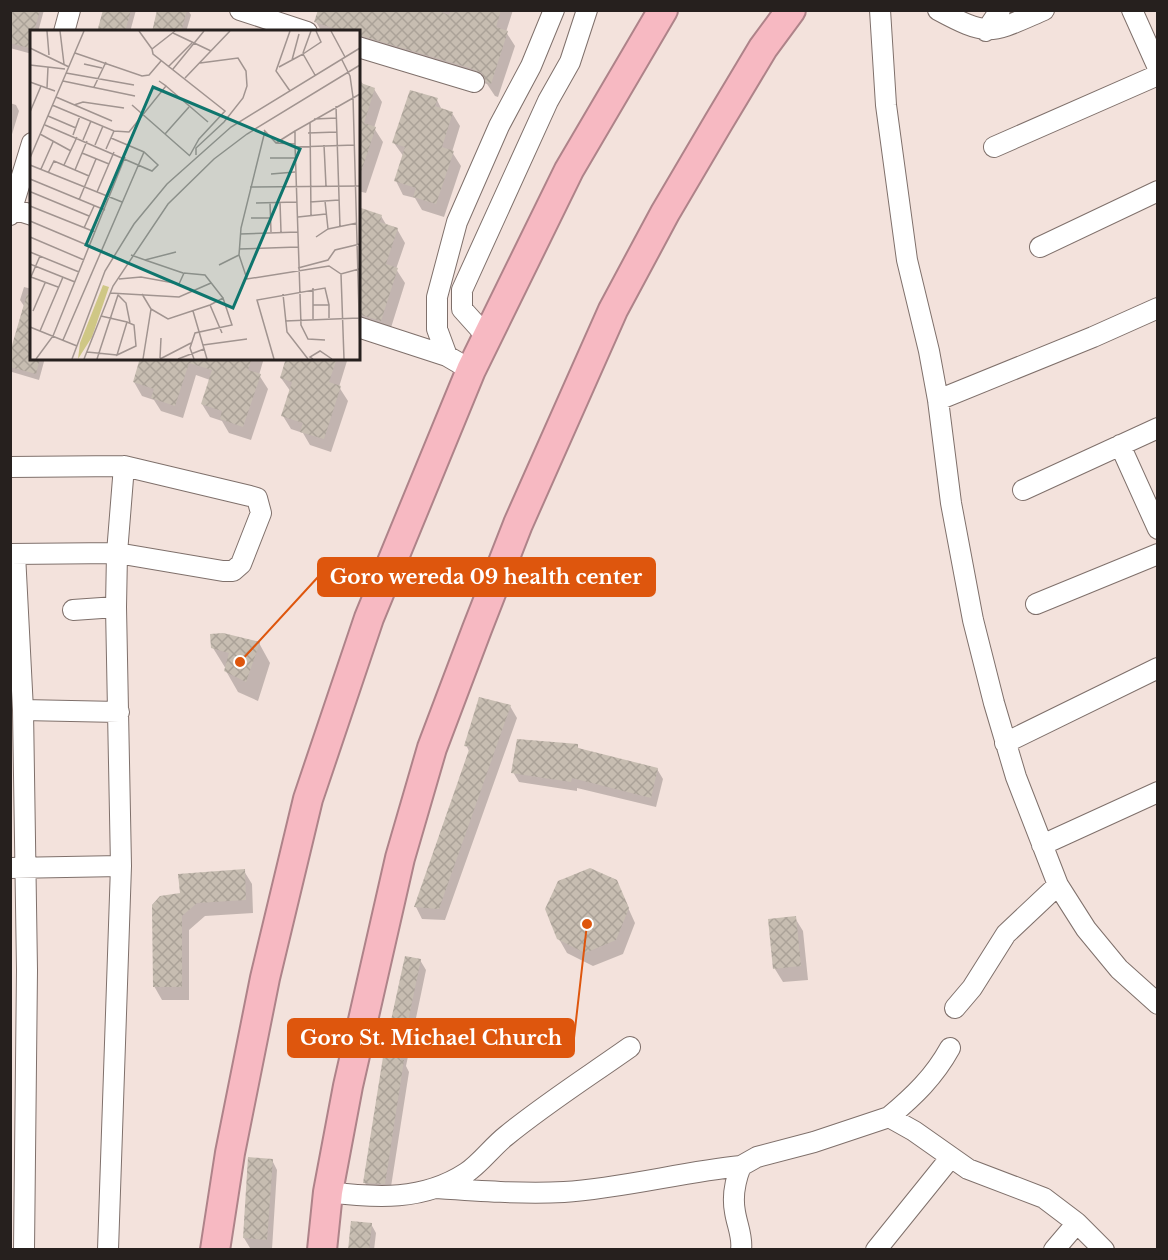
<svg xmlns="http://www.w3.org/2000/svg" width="1168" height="1260" font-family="'Libre Baskerville',serif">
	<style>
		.shadow { fill: #0003 }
		.building { fill: url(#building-cross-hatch) }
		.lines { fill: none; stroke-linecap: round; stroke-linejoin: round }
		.minor-casing { stroke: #7f706b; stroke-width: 22 }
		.highway-casing { stroke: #ae8389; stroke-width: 32 }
		.minor { stroke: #fff; stroke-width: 20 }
		.highway { stroke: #f7b9c2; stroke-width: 28 }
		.inset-road { fill: none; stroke: #a19490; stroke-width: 1.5 }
		.view { fill: #0f766e; fill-opacity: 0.15; stroke: #0f766e; stroke-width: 3 }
		.inset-edge { fill: none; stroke: #26201e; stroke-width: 3 }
		.leader { fill: none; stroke: #de560d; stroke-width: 2 }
		.callout-dot { fill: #de560d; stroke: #fff; stroke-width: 2 }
		.callout { fill: #de560d; stroke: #de560d; stroke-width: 2 }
		.callout-label { font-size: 20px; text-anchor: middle; font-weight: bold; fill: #fff }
	</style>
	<defs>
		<pattern id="building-cross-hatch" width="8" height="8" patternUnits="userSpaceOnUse" patternTransform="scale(1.5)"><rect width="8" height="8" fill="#c7bdb1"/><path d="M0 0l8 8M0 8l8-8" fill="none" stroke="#aba298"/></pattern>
	</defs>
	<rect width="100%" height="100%" fill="#f3e2dc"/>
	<path class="shadow" d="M11,10H44L38,32H32V54L10,48Z
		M103,10H136L130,32H98L104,14Z
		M159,10H188L191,15L186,32H153Z
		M320,10H513L506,32L515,46L498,97L495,96L487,84L369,48L358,51V32H322L316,22Z
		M358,76L364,86L374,89L382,102L374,128L383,142L366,193L358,191Z
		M437,100L442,110L452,113L460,126L452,152L461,166L444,217L422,210L415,198L403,195L396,181L404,157L394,143Z
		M10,103L16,105L19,111L10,141Z
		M358,209L381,216L387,226L397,229L405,243L396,269L405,283L389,334L367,327L358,314Z
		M24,287L32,289V358H45L39,380L12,372L10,370V358L24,306L20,300Z
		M142,358H264L259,375L268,389L251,440L229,433L222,421L210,417L202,404L210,380L196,375L183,418L161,411L154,400L142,396L134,382Z
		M288,358H346L347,361L339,387L348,401L331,452L310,445L303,433L291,429L283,416L291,392L281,378Z
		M259,643L270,663L258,701L238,692L226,671V669L213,648Z
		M510,706L517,718L445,920L422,919L416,907L470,753L466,745Z
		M577,746L580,750L657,769L663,779L656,807L577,788V791L519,782L513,772Z
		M244,871L252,884L253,913L205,916L189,930V1000H162L154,986L182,894Z
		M616,881L635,923L623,954L593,966L567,953L559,939Z
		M795,918L803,931L808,980L783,982L775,969L770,921Z
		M420,960L426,970L406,1066L409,1072L390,1193H371L365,1183Z
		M272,1160L277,1170L272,1249L250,1248L244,1238Z
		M371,1224L376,1233L374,1250H350Z"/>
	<path class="building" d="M10,10H40L34,32H32L29,48L10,43Z
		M103,10H131L125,32H97Z
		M157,10H187L181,32H152Z
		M318,10H436L449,15L451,10H501L496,27L508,31L491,84L486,82L482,73L470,68L358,35V32H335L336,29L314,22Z
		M358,82L375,88L364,123L376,127L361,172H358Z
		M410,90L438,98L435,106L453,112L442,147L454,151L436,204L413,197L416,188L394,181L405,147L392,143Z
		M358,207L382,215L380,222L398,228L386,264L398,268L381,321L358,314Z
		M27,294L32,295V358H40L36,374L10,367V352Z
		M140,358H252L248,370L261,374L243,427L220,419L222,411L201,404L212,370L189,363L175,406L151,398L154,389L133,382Z
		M286,358H337L329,382L341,386L324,439L300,432L303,423L281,416L292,382L280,378Z
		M223,633L260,642L246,682L224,671L229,653L211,648L210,634Z
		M479,697L511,705L439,909L414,907L470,747L464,746Z
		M517,739L578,744V748L658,768L651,798L572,778L571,782L511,773Z
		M590,868L617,880L629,908L616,940L585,953L557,939L545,909L558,881Z
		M245,869L246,900L197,903L182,916V987H153L152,905L160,896L180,893L178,874Z
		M796,916L801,966L773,969L768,919Z
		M405,956L421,959L400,1060H404L385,1184L363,1183L383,1057Z
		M248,1157L273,1159L267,1240L243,1238Z
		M351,1221L372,1223L369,1250H348Z"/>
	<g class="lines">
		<g class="minor-casing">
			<path id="minor" d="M240,10L307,32
				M880,10L886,105L907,260L929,351L938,400L951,503L973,620L994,703L1016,777L1058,885L1086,929L1119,969L1158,1004
				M938,10C990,38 991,33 1044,10
				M1132,10L1158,68
				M986,31L1000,10
				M64,32L70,10
				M358,47L474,82
				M994,147L1158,75
				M10,208L32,215
				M10,215L32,143
				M1040,247L1158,191
				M358,327L447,356L471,370
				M488,338L462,309V290L548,101L570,62L587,10
				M447,356L437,329V297L457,222L499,126L531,66L554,10
				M938,400L1093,337L1158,308
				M1120,445L1158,529
				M10,467L124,466L250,496L257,498L261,513L241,564L233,571H223L117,553L10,554
				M1023,490L1158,428
				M15,554L23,710L27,970L24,1250
				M1036,604L1158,554
				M73,610L116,607
				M23,710L119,712
				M1005,743L1158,668
				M1042,845L1158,792
				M10,868L121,866
				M955,1008L972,988L1006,934L1058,885
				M889,1117C914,1096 934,1077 950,1048
				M436,1188C479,1191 522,1194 564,1192C624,1188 682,1172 741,1166
				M328,1192C376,1198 423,1201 466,1173C481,1163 492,1147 506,1136C545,1104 589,1076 630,1047
				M108,1250L121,866L116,607L117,553L124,466
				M741,1250C743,1237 737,1225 735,1212C732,1196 735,1181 741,1166L757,1157L814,1142L889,1117L914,1131L968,1169L1044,1198L1077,1223
				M876,1250L951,1157
				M1054,1250L1077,1223L1104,1250"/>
		</g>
		<g class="highway-casing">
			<path id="highway" d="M215,1250L230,1153L265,978L308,799L369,618L471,370L569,170L663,10
				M322,1250L328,1192L348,1086L400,858L432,748L477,629L518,524L613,310L665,213L718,123L763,48L791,10"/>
		</g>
		<use href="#minor" class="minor"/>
		<use href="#highway" class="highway"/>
	</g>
	<g transform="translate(30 30)">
		<rect width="330" height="330" fill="#f3e2dc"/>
		<path d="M73,255L79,257L62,307L48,329L50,313Z" fill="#cfc785"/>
		<path class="inset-road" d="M17,1L19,25M30,1L34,34M109,1L122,19M145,1L122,19L123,24L195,81L169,109L160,125M260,1L246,41L260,61M301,1L315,27M143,3L181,21M0,18L39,37M45,23L112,46L119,45L131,31M273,23L281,1M273,24L291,12L286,1M262,30L269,4M312,30L320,46L323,67L330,319M54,34L72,38M0,35L35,39M138,37L162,13M249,37L273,24L285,45M143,39L174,1M36,43L104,55M155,48L200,1M33,51L105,66M0,52L25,61M136,56L178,92M64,57L76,32M17,58L18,37M26,67L82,91M22,75L84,101L99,102L136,56L129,51M44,75L53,72L94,78M102,75L160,126M306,76L310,197M0,82L11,56M18,86L46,98M284,89L307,88M280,92L281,185M15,95L122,141L128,135L114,122L81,108M234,100L246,113L265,114V101L330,64M235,101L211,198L209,225L217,249L299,236L311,244L329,239M278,103L307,102M10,104L41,121M135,104L159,77M43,105L50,86M53,110L61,91M246,113L265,101M265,114L271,295L278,309L295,310M65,115L73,96M294,115L296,156M265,117L325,115M76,119L84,101M52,123L79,134M166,125V118L194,92L213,68L217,56L216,41L208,28L170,33M0,128L54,1M240,128H265M0,135L92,172M34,135L47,107M11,139L23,112M45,140L57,111M18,143L24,131L59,146M241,144L265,142M0,149L75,180M220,157L330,156M1,162L59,186M67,162L84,122M49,170L66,129M295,171L298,199M250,172L251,202M280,172L309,170M226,173L267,172M240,173L241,202M0,176L65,202M268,187L296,184M221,188H241M0,191L83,226M54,198L64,176M210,204L268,202M0,207L54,230M286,207L298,199L327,193M209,219L268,217M0,222L49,242M101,225L115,230L146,222M115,230L153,243M0,234L45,252M189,235L209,225M268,238L298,230L305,220L330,214M311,244L314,329M1,247L28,257M0,249L10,226M89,249L111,247L149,254L154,243L175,245L193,268M283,258V289M80,263L149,267L181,253M112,264L121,279L113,329M253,264L257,302L278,329M283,275H299V288M121,279L138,289L180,275L192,303M3,281L15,253M163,281L177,329M71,286L97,292L104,295L106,316L87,325L97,292M255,291L329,288M0,297L47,316M10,301L33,247M33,310L114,122M173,315L217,309M57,322L87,325M130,328L131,308M6,329L23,306L95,127M42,329L75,241L104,194L137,154L201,97L330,18M54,329L83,256L138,174L184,129L217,104L330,35M67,329L88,265L96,273L100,293M130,329L161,313M148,329L174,319M164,329L160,318L165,303L202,295L193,268L180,275M244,329L227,270L295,258L299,275M283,329L280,327L290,321L302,329"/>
		<path class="view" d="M123,57L270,119L203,278L56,215Z"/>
		<rect width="330" height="330" class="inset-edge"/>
	</g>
	<path class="leader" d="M240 662L318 577M587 924L574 1038"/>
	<g class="callout-dot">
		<circle cx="240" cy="662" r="6"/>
		<circle cx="587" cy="924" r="6"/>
	</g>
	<g class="callout">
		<rect x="318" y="558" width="337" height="38" rx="6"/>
		<rect x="288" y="1019" width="286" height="38" rx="6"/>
	</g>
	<g class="callout-label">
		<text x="486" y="584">Goro wereda 09 health center</text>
		<text x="431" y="1045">Goro St. Michael Church</text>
	</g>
	<rect width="1168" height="1260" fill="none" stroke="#26201e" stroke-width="24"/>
</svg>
